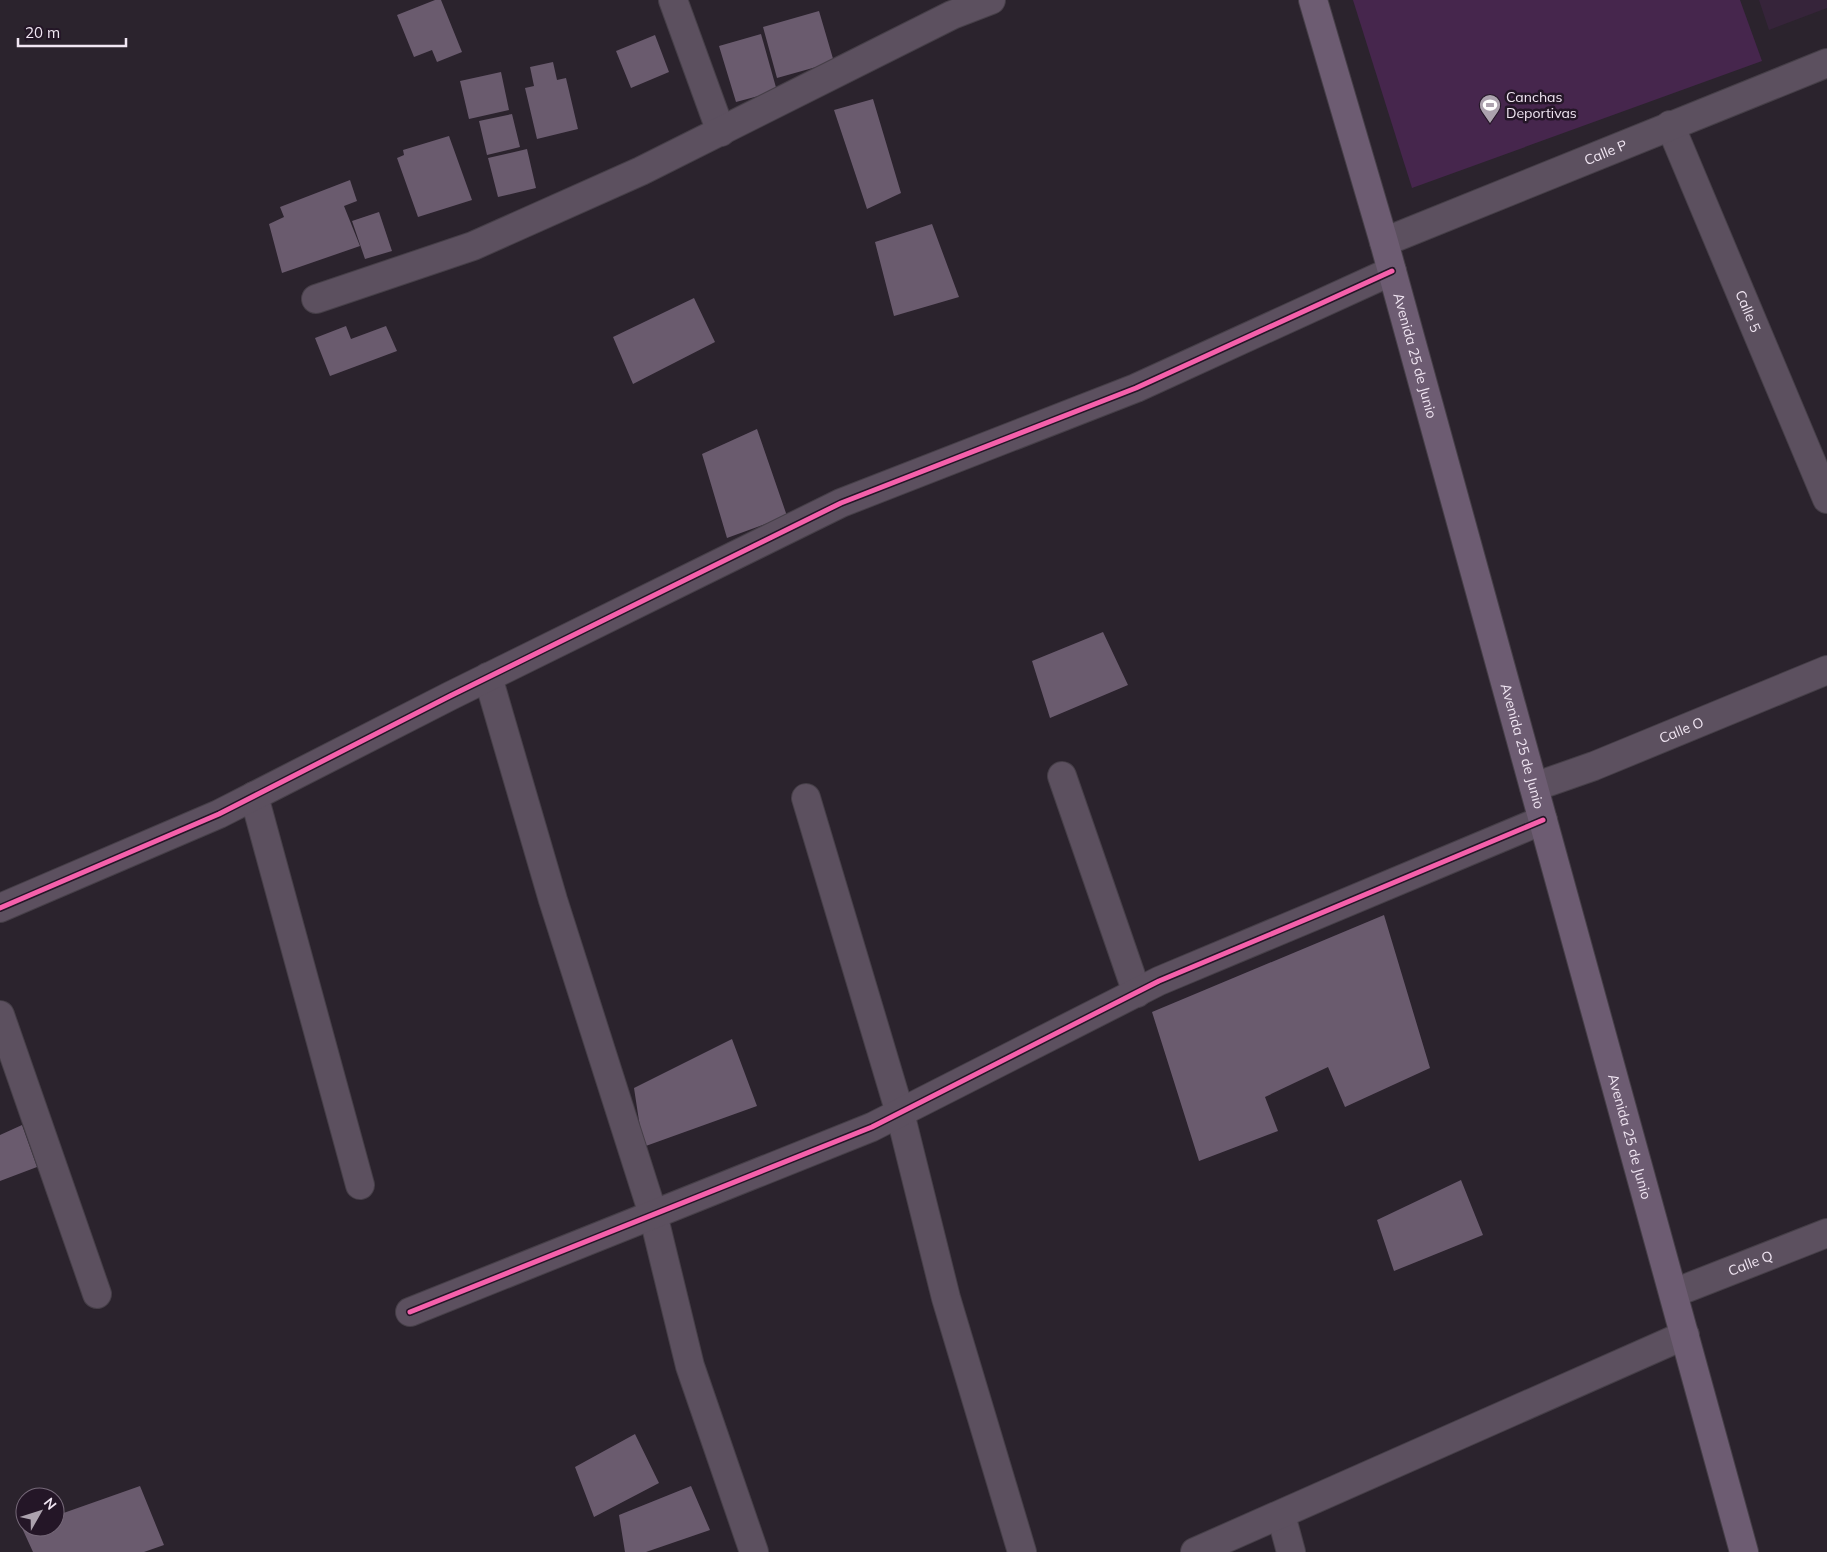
<svg xmlns="http://www.w3.org/2000/svg" width="1827" height="1552" font-family="Mulish,sans-serif">
	<style>
		.built { fill: #36243a }
		.green { fill: #46264d }
		.building { fill: #6a5b6e }
		.lines { fill: none; stroke-linecap: round; stroke-linejoin: round }
		.minor-casing { stroke: #463f48; stroke-width: 30 }
		.highway-casing { stroke: #463f48; stroke-width: 30 }
		.minor { stroke: #5c505f; stroke-width: 28 }
		.highway { stroke: #6d5c72; stroke-width: 28 }
		.cycleway-casing { stroke: #241627; stroke-width: 8 }
		.cycleway { stroke: #f560ab; stroke-width: 5 }
		.labels { text-anchor: middle; dominant-baseline: central; stroke-width: 5; stroke-linejoin: round; paint-order: stroke }
		.poi-label { font-size: 14px; fill: #f1e6f3; stroke: #241627; text-anchor: start }
		.street-label { font-size: 14px; fill: #f1e6f3; stroke: #241627 }
	</style>
	<rect width="100%" height="100%" fill="#2b232d"/>
	<path class="built" d="M1759,0H1827V8L1769,30Z"/>
	<path class="green" d="M1353,0H1740L1762,61L1412,188Z"/>
	<path class="building" d="M435,0H441L462,52L437,62L432,50L414,57L397,15Z
		M819,11L834,62L777,78L763,27Z
		M761,34L777,91L736,102L719,46Z
		M655,35L669,72L631,88L616,51Z
		M553,62L557,80L566,78L578,129L537,139L525,88L534,86L530,67Z
		M501,72L509,110L469,119L460,81Z
		M873,99L901,193L867,209L834,110Z
		M512,114L520,147L487,155L479,121Z
		M449,136L472,200L418,217L397,158L404,155L403,150Z
		M527,149L536,188L498,197L488,158Z
		M350,180L357,201L344,206L360,246L282,273L269,224L284,217L280,207Z
		M379,212L392,251L365,259L352,221Z
		M932,224L959,297L894,316L875,242Z
		M694,298L715,342L633,384L613,337Z
		M346,326L351,339L386,326L397,351L330,376L315,338Z
		M757,429L787,516L727,538L702,454Z
		M1103,632L1128,685L1050,718L1032,661Z
		M1384,915L1430,1068L1345,1107L1328,1067L1265,1097L1278,1131L1199,1161L1152,1012Z
		M732,1039L757,1106L643,1147L634,1088Z
		M22,1125L37,1167L0,1181V1135Z
		M1461,1180L1483,1235L1394,1271L1377,1220Z
		M635,1434L659,1483L594,1517L575,1467Z
		M140,1486L164,1545L144,1552H33L22,1528L55,1527V1516Z
		M691,1486L710,1530L646,1552H625L619,1515Z"/>
	<g class="lines">
		<g class="minor-casing">
			<g id="minor">
				<path d="M673,0L721,132"/>
				<path id="s1" d="M1670,125L1827,499"/>
				<path id="s2" d="M1384,242L1827,63"/>
				<path d="M316,299L473,246L641,171L952,15L991,0"/>
				<path d="M488,677L553,900L653,1214L690,1366L754,1552"/>
				<path d="M1062,776L1137,993"/>
				<path id="s3" d="M1534,787L1594,766L1827,670"/>
				<path d="M254,796L360,1185"/>
				<path d="M806,798L900,1113L946,1298L1022,1552"/>
				<path d="M0,908L219,814L450,696L841,503L1136,388L1392,271"/>
				<path d="M0,1015L97,1294"/>
				<path id="s4" d="M1674,1293L1827,1233"/>
				<path d="M410,1312L872,1127L1159,981L1543,820"/>
				<path d="M1281,1515L1291,1552"/>
				<path d="M1195,1552L1685,1335"/>
			</g>
		</g>
		<g class="highway-casing">
			<g id="highway">
				<path id="s5" d="M1313,0L1384,242L1744,1552"/>
			</g>
		</g>
		<use href="#minor" class="minor"/>
		<use href="#highway" class="highway"/>
		<g class="cycleway-casing">
			<path id="cycleway" d="M0,908L219,814L450,696L841,503L1136,388L1392,271
				M410,1312L872,1127L1159,981L1543,820"/>
		</g>
		<use href="#cycleway" class="cycleway"/>
	</g>
	<defs>
		<g id="stadium-pin" transform="scale(1.125)"><path d="M0 17L-7.5 6A9.5 9.5 0 1 1 7.5 6Z" fill="#aca2ae" stroke="#241627"/><path d="M0-5a6.5 5 0 1 0 0 10a6.5 5 0 1 0 0-10ZM-3.5-1.8h7v3.6h-7Z" fill="#fff"/></g>
	</defs>
	<g fill-rule="evenodd">
		<use href="#stadium-pin" x="1490" y="105"/>
	</g>
	<g class="labels">
		<g class="poi-label">
			<text x="1506" y="97">Canchas<tspan x="1506" dy="16">Deportivas</tspan></text>
		</g>
		<g class="street-label">
			<text stroke="none"><textPath href="#s2" startOffset="239">Calle P</textPath></text>
			<text stroke="none"><textPath href="#s1" startOffset="202">Calle 5</textPath></text>
			<text stroke="none"><textPath href="#s5" startOffset="370">Avenida 25 de Junio</textPath></text>
			<text stroke="none"><textPath href="#s3" startOffset="158">Calle O</textPath></text>
			<text stroke="none"><textPath href="#s5" startOffset="775">Avenida 25 de Junio</textPath></text>
			<text stroke="none"><textPath href="#s5" startOffset="1180">Avenida 25 de Junio</textPath></text>
			<text stroke="none"><textPath href="#s4" startOffset="82">Calle Q</textPath></text>
		</g>
	</g>
	<g transform="translate(40 1512) rotate(51)"><circle r="24" fill="#241627" stroke="#766979"/>
	<path d="M0-4L9 19L0 12L-9 19Z" fill="#aca2ae"/>
	<text y="-8" font-size="14" font-weight="bold" text-anchor="middle" fill="#f1e6f3">N</text>
	</g>
	<path d="M18 38v8h108v-8" fill="none" stroke="#f1e6f3" stroke-width="2.5"/>
	<text x="25" y="38" font-size="15" fill="#f1e6f3" stroke="#241627" stroke-width="4" paint-order="stroke">20 m</text>
</svg>
